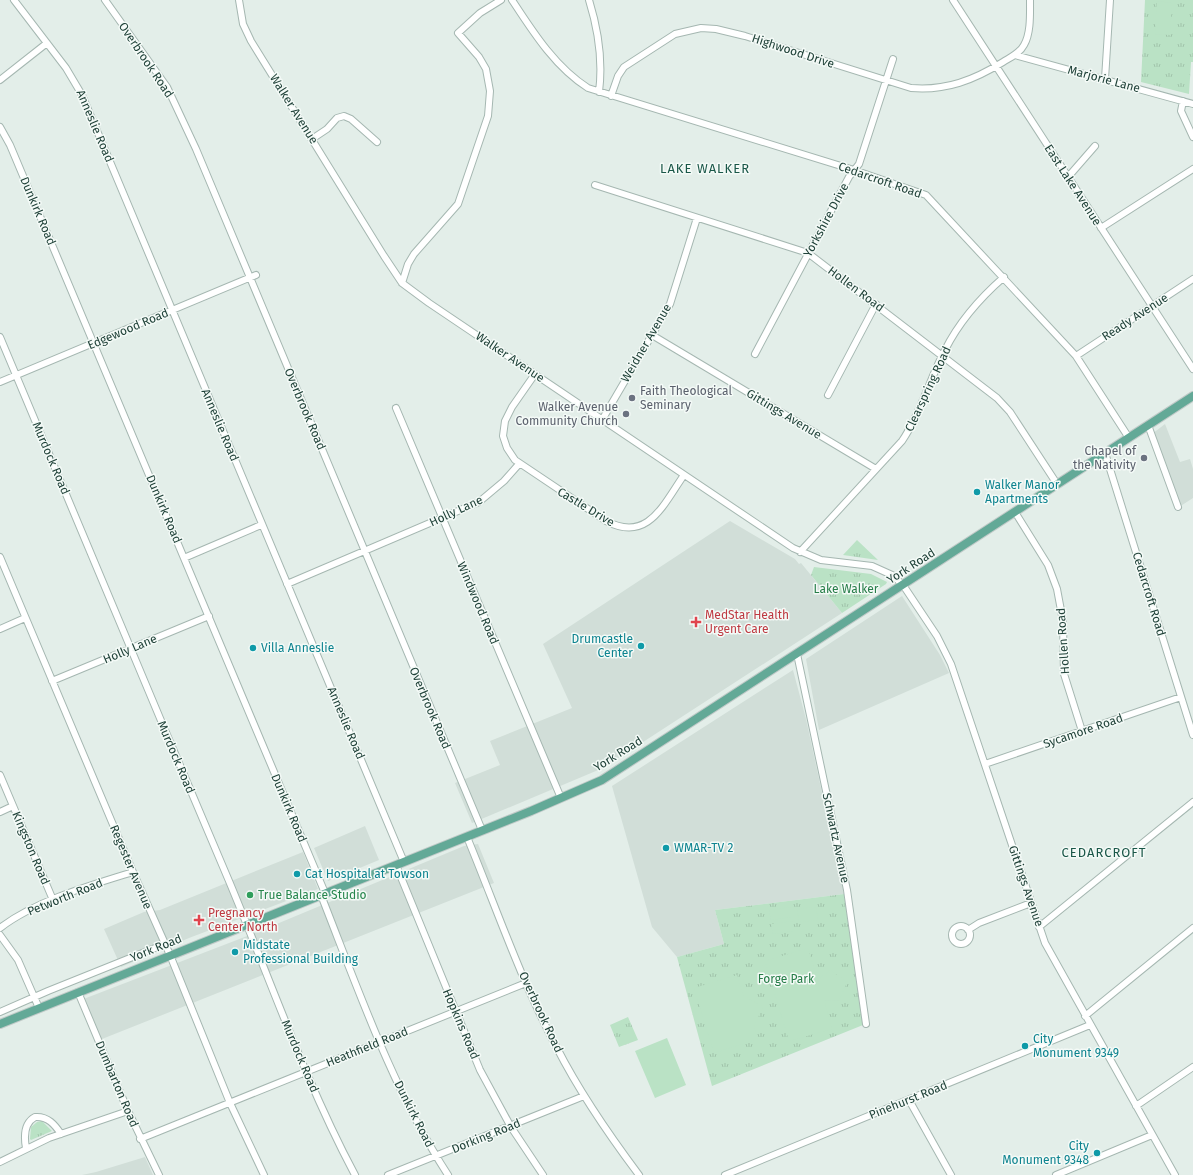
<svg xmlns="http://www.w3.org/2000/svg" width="1193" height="1175" font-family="'Fira Sans',sans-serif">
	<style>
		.built { fill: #d1ded8 }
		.grass { fill: url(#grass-tufts) }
		.pitch { fill: #bae2c5 }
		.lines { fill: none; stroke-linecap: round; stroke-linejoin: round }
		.minor-casing { stroke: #a5b7b1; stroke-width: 8 }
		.major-casing { stroke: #c1cac8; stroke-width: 10 }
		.minor { stroke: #fff; stroke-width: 6 }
		.major { stroke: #63a997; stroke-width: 8 }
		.worship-dot { fill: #6b7280; stroke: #f4faf7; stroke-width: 1.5 }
		.culture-dot { fill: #0f9aa8; stroke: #f4faf7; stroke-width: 1.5 }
		.health-dot { fill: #e0444e; stroke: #f4faf7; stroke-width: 1.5 }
		.leisure-dot { fill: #2e9e5b; stroke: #f4faf7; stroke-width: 1.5 }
		.labels { text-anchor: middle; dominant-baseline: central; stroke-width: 3; stroke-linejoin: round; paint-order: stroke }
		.street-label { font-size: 12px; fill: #204239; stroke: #f4faf7 }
		.worship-label { font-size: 12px; fill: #5b616d; stroke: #f4faf7; text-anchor: end }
		.culture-label { font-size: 12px; fill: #0d838f; stroke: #f4faf7; text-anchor: start }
		.park-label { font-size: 12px; fill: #267d48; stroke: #f4faf7 }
		.health-label { font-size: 12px; fill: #be3a42; stroke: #f4faf7; text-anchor: start }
		.leisure-label { font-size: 12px; fill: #27864d; stroke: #f4faf7; text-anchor: start }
		.neighbourhood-label { font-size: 13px; letter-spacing: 1px; fill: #1a5748; stroke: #f4faf7 }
	</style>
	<defs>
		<pattern id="grass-tufts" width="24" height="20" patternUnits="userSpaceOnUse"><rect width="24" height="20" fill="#bae2c5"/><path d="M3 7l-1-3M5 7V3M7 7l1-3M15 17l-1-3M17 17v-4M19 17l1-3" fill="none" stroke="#a0c3aa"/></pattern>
	</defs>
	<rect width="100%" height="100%" fill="#e3eee9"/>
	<path class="built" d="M1165,424L1180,462L1190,459L1193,469V498L1179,507L1152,434Z
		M730,521L795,559L799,564L801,563L842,613L603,768L472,823L455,783L500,765L490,741L572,708L543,644Z
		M902,596L940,655L949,673L819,730L806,659Z
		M793,670L806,719L844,894L715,910L724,944L677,957L652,927L612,786Z
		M365,826L379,860L328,881L314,848Z
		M478,844L494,883L97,1041L81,1000L255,933L464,846Z
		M303,852L318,889L189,938L121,967L104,929L144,912L160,910Z
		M145,1157L153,1175H82L96,1172Z"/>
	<path class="grass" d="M1145,0H1193V62H1191L1189,94L1141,82Z
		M857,540L878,560L843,555Z
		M814,567L871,574L887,582L886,584L842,613L811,575Z
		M844,894L863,1025L712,1086L677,957L724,944L715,910Z
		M628,1017L638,1040L619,1047L610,1025Z
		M42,1121L52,1131L31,1140L30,1139L31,1127L37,1122Z"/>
	<path class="pitch" d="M1157,1L1172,3L1170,35L1155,34Z
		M791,907L792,917L771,920L769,910Z
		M816,907L818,920L799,922L797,909Z
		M793,921L794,931L773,934L771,924Z
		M808,948L818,982L819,979L830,970L847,982L839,1001L824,1000L832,1029L789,1041L765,961Z
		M737,975L744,996L763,1007L754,1026L758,1039L714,1053L694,988Z
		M667,1038L686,1085L655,1098L635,1051Z"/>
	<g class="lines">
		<g class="minor-casing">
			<path id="minor" d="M14,0L66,68L82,95L404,862
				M105,0L167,87L196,149L482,830
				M239,0L243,24L251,41L384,256L402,283L429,303L793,548L821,560L872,566L892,575L903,585L937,636L951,664L1045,943L1175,1175
				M512,0C533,32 555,67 588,88L854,170L926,195L1076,356L1129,438
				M589,0C598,29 603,61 599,92
				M953,0L1193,369
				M1015,55L1193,104
				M1105,79L1110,0
				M0,80L47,43
				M611,96L618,76L624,67L675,34L701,28L716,29L745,36L911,88C946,91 974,80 1003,62C1011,57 1020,53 1024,45C1031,33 1030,14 1030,0
				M1183,101L1181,111L1193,137
				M0,127L10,145L325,893
				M312,139L327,129L337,118L344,116L351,119L377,142
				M1068,177L1095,146
				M595,185L808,253L997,398L1010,412L1057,484
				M1101,228L1193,169
				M402,283L408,264L414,254L458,204L488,116L490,91L486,69L479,57L458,33L480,13L501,0
				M652,335L876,469
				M0,337C76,519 152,700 229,881C270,979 305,1081 355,1175
				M755,354L849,177L859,164L893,59
				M1076,356L1193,279
				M535,374L512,407L505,421L503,436L507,448L515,460L606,521C648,543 663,505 684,475
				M0,382L256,275
				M828,395L876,304
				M396,408L561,798
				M602,420L670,304L697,218
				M1148,425L1178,507
				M1105,453L1193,735
				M1015,512L1048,565L1057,589L1063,621L1064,674L1082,731
				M800,552L902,441C921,413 929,380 945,350C959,322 980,298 1004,277
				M0,557L133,872L170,955L230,1103L264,1175
				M184,558L261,525
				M287,584L479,502L504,481L519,464
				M0,629L25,618
				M797,654L847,890L866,1024
				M52,681L209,616
				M985,764L1181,697
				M0,775L53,900
				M0,812L13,806
				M467,837C496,907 521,981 557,1048C580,1093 609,1135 639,1175
				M396,865L480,1070L511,1127L543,1175
				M321,895C358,989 393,1090 448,1175
				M952 935a9 9 0 1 1 18 0a9 9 0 1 1-18 0Z
				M1039,927L1193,802
				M0,928C35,901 91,885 133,872
				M968,930L979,923L1031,903
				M0,935L18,960L39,1008
				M78,992L128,1111L159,1175
				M0,1012L48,991L165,944
				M1085,1016L1193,928
				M909,1100L951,1175
				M1136,1106L1193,1067
				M140,1139L526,983
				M26,1148C24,1137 24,1123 35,1117C48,1116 55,1125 61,1134
				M0,1162L49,1138L128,1111
				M388,1175L584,1096
				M725,1175L1090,1025
				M1056,1175L1152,1135"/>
		</g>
		<g class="major-casing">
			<path id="major" d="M0,1024L531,811L602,780L1193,396"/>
		</g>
		<use href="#minor" class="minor"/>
		<use href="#major" class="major"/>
	</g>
	<g class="worship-dot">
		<circle cx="632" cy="398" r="4"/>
		<circle cx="626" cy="414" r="4"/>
		<circle cx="1144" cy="458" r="4"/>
	</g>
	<g class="culture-dot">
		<circle cx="977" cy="492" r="4"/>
		<circle cx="641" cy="646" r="4"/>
		<circle cx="253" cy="648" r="4"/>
		<circle cx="666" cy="848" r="4"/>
		<circle cx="297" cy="874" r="4"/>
		<circle cx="235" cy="952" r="4"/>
		<circle cx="1025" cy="1046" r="4"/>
		<circle cx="1097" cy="1153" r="4"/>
	</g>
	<g class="health-dot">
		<path d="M694 616h4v4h4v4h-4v4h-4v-4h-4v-4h4z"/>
		<path d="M197 914h4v4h4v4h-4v4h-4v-4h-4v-4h4z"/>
	</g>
	<circle class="leisure-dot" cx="250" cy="895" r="4"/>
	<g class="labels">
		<g class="street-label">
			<text transform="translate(793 51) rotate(18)">Highwood Drive</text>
			<text transform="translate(146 60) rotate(56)">Overbrook Road</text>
			<text transform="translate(1104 79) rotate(15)">Marjorie Lane</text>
			<text transform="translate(294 109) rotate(58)">Walker Avenue</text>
			<text transform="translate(95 126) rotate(67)">Anneslie Road</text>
			<text transform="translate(880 180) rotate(19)">Cedarcroft Road</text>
			<text transform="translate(1073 185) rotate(57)">East Lake Avenue</text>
			<text transform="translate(38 211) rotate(67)">Dunkirk Road</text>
			<text transform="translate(826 220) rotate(-62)">Yorkshire Drive</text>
			<text transform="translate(856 289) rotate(37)">Hollen Road</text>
			<text transform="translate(1135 317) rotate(-33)">Ready Avenue</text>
			<text transform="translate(128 329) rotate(-23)">Edgewood Road</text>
			<text transform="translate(646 343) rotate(-60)">Weidner Avenue</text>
			<text transform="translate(510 357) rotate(34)">Walker Avenue</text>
			<text transform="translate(928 389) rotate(-65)">Clearspring Road</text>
			<text transform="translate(305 409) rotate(67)">Overbrook Road</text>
			<text transform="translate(784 414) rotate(31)">Gittings Avenue</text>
			<text transform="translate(220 425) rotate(67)">Anneslie Road</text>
			<text transform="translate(51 458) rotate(67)">Murdock Road</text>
			<text transform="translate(586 507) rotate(31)">Castle Drive</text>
			<text transform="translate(164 509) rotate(67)">Dunkirk Road</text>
			<text transform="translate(456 511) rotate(-25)">Holly Lane</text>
			<text transform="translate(911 566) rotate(-33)">York Road</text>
			<text transform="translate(1149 594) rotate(73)">Cedarcroft Road</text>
			<text transform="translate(478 603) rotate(67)">Windwood Road</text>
			<text transform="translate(1063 641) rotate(-94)">Hollen Road</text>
			<text transform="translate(130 649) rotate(-23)">Holly Lane</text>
			<text transform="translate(430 708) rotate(67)">Overbrook Road</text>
			<text transform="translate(346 723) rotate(67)">Anneslie Road</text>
			<text transform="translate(1083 731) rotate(-19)">Sycamore Road</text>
			<text transform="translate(618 754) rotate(-32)">York Road</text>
			<text transform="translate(176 757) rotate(67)">Murdock Road</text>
			<text transform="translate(289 808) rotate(67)">Dunkirk Road</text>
			<text transform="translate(836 838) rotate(78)">Schwartz Avenue</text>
			<text transform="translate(31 848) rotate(67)">Kingston Road</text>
			<text transform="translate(131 867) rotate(67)">Regester Avenue</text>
			<text transform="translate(1026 886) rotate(71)">Gittings Avenue</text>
			<text transform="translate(65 897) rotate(-22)">Petworth Road</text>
			<text transform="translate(156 948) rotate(-22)">York Road</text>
			<text transform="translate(541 1012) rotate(65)">Overbrook Road</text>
			<text transform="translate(461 1024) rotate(67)">Hopkins Road</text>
			<text transform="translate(367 1047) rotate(-22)">Heathfield Road</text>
			<text transform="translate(300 1056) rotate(67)">Murdock Road</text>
			<text transform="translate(117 1084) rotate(67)">Dumbarton Road</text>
			<text transform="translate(908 1100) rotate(-22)">Pinehurst Road</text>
			<text transform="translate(414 1114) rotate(63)">Dunkirk Road</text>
			<text transform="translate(486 1136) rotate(-22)">Dorking Road</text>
		</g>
		<g class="worship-label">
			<text x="640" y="391" text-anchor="start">Faith Theological<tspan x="640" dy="14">Seminary</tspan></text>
			<text x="618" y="407">Walker Avenue<tspan x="618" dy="14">Community Church</tspan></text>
			<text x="1136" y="451">Chapel of<tspan x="1136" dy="14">the Nativity</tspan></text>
		</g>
		<g class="culture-label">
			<text x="985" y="485">Walker Manor<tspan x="985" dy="14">Apartments</tspan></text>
			<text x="633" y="639" text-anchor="end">Drumcastle<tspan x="633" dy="14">Center</tspan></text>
			<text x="261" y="648">Villa Anneslie</text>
			<text x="674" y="848">WMAR-TV 2</text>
			<text x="305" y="874">Cat Hospital at Towson</text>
			<text x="243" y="945">Midstate<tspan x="243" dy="14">Professional Building</tspan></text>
			<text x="1033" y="1039">City<tspan x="1033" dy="14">Monument 9349</tspan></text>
			<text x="1089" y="1146" text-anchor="end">City<tspan x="1089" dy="14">Monument 9348</tspan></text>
		</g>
		<g class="park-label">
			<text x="846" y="589">Lake Walker</text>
			<text x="786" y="979">Forge Park</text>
		</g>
		<g class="health-label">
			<text x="705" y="615">MedStar Health<tspan x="705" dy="14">Urgent Care</tspan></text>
			<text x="208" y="913">Pregnancy<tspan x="208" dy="14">Center North</tspan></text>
		</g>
		<g class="leisure-label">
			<text x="258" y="895">True Balance Studio</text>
		</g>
		<g class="neighbourhood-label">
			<text x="705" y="168">LAKE WALKER</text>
			<text x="1104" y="852">CEDARCROFT</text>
		</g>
	</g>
</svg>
